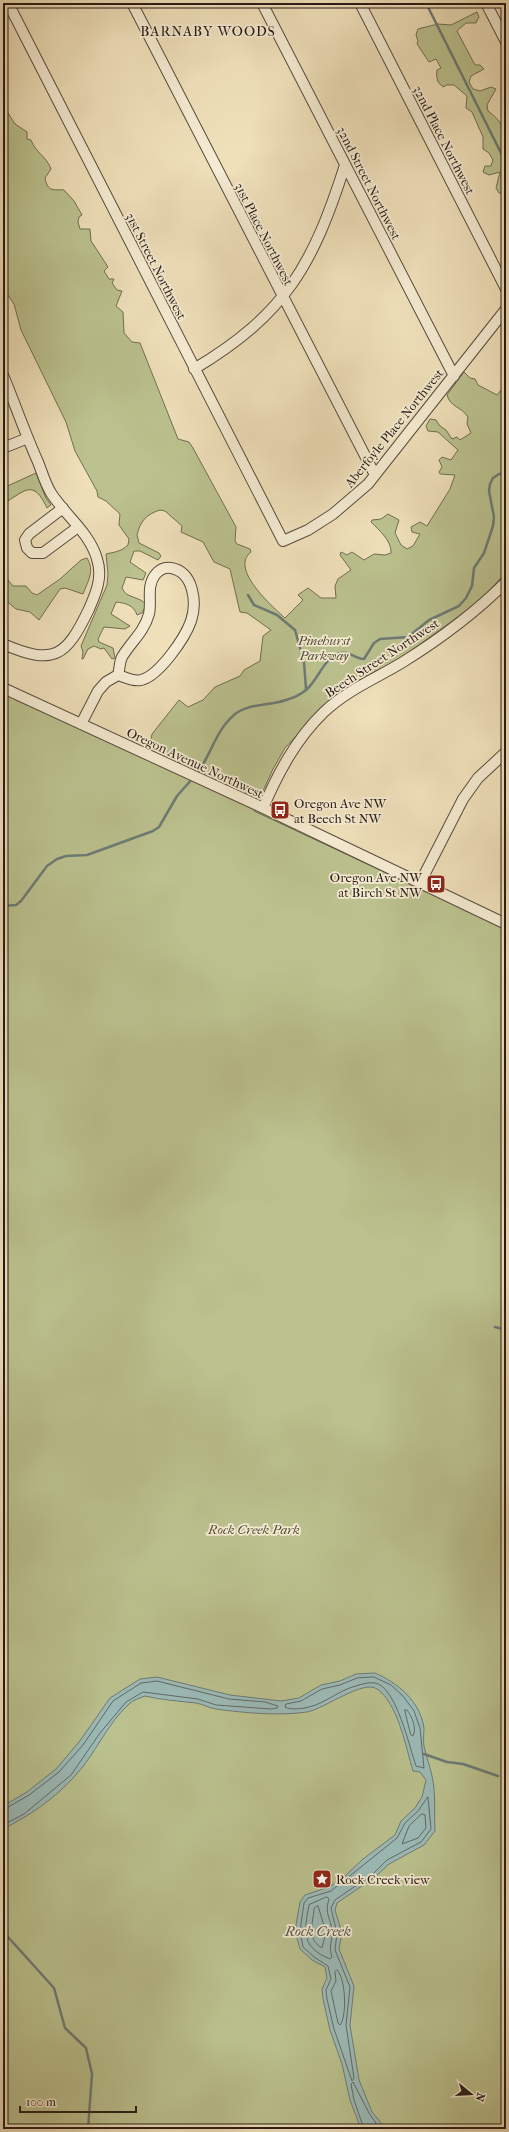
<svg xmlns="http://www.w3.org/2000/svg" width="509" height="2132" font-family="'IM FELL French Canon',serif">
	<style>
		.green { fill: #bbc28f; stroke: #706e52 }
		.water { fill: #9cbbb8; stroke: #6d7b76 }
		.lines { fill: none; stroke-linecap: round; stroke-linejoin: round }
		.shore { stroke: #616a66; stroke-width: 1 }
		.stream { stroke: #6d7b76; stroke-width: 2.5 }
		.minor-casing { stroke: #584c3e; stroke-width: 12 }
		.minor { stroke: #f5ebd2; stroke-width: 10 }
		.labels { text-anchor: middle; dominant-baseline: central; stroke-width: 3.5; stroke-linejoin: round; paint-order: stroke }
		.street-label { font-size: 13px; fill: #261a14; stroke: #f5ebd2 }
		.park-label { font-size: 13px; font-style: italic; fill: #534c39; stroke: #f5ebd2 }
		.poi-label { font-size: 13px; fill: #261a14; stroke: #f5ebd2; text-anchor: start }
		.neighbourhood-label { font-size: 14px; letter-spacing: 1px; fill: #261a14; stroke: #f5ebd2 }
		.water-label { font-size: 14px; font-style: italic; fill: #4f524d; stroke: #f5ebd2 }
	</style>
	<rect width="100%" height="100%" fill="#efe0ba"/>
	<filter id="stains"><feTurbulence type="fractalNoise" baseFrequency=".005" numOctaves="4"/><feColorMatrix values="0 0 0 0 .2 0 0 0 0 .09 0 0 0 0 .02 0 0 0 .5 -.17"/></filter>
	<radialGradient id="worn" r=".72"><stop offset=".6" stop-color="#630" stop-opacity="0"/><stop offset="1" stop-color="#630" stop-opacity=".3"/></radialGradient>
	<path class="green" d="M477,12L479,17L476,23H466L457,31L475,65H480L484,69L471,76L469,82L473,89L480,91L491,87L496,89L487,105L488,111C501,120 506,130 506,145L502,147V153L506,160V193H499L496,188L500,172L489,175L483,172L485,166H491L493,160L489,153L483,149V137L472,112L466,108L467,96L454,85H446L444,87C437,84 436,77 437,70L441,68L436,59L429,62L417,44L418,41L416,35L418,29L438,24L451,25Z
		M3,105L15,124L27,132V139L31,140C35,152 47,157 51,169L45,178C48,193 54,189 64,190L74,201L82,215L79,217L78,222L80,229H90L91,241L108,267L104,271L109,279H114L112,283L117,290L122,291L116,306L123,312L124,333L132,342L140,343L178,439L189,442L193,448L236,527L235,541L237,544L250,549L251,552C229,569 273,607 285,618L303,600L298,595L308,588L321,598H336L335,586L338,579L351,570L340,555L341,552L347,555L352,552L364,560L374,554L385,555L391,553C392,541 379,530 371,522L372,520L381,519L388,514L399,520L395,533L401,545L407,549L413,546L420,534L412,532L411,527L420,522L427,526L450,489L455,475L440,474L439,472L442,467L439,460L442,457L451,460L458,450L438,432L428,431L426,426L430,419L436,420L440,426L446,430L452,439L457,437L460,440L471,433L467,424L468,417C462,407 450,407 447,395L464,372L470,378L475,379L478,385L497,395L506,384V572L481,600L386,669L359,681L329,700L285,748L273,769L254,811L506,929V2129H3V693L93,734L149,748L152,734L179,700L188,707L203,700L215,687L240,676L244,670L260,661L263,636L271,630L247,613L240,612L230,569L214,562L203,542L181,532L182,526L165,511L160,510C147,514 140,521 137,535L139,543L159,553L161,556L158,560L140,551H134L130,562L146,573L143,580L126,577L122,588C126,599 141,596 146,605L142,613L137,615C134,605 125,603 116,602L111,614L130,626L125,629L104,627L98,639L99,642L113,648L115,658L112,659L104,648L101,649L94,646L88,649L83,659H82L83,652L81,646L107,585L108,574L106,554C114,552 121,552 128,545L129,539L119,525L120,514L106,501L98,497L97,491L75,451L66,422L21,330L14,304L3,288Z
		M36,473L46,498L51,505L47,508C33,478 25,491 3,504V488Z
		M87,558C95,571 88,581 83,594L65,588L60,589L39,620L30,612L16,609L3,598V574L13,586H26L32,593L37,595L60,579L81,560Z"/>
	<path class="water" d="M375,1673C398,1683 420,1701 424,1728C424,1734 423,1740 424,1746C426,1756 430,1766 432,1776C436,1793 434,1813 435,1831L424,1845L389,1864L375,1877L337,1903L335,1910L342,1933L339,1949L354,1986L350,2025L359,2080L372,2112L386,2129H361L350,2100L342,2064L330,2030L323,1999L322,1989L327,1978L325,1967L312,1960L300,1949L295,1931L300,1902L305,1895L329,1887L345,1876L363,1859L395,1835L401,1821L415,1808L422,1797L426,1780L420,1772L413,1771C406,1748 398,1703 377,1689C364,1679 324,1709 307,1712C279,1716 245,1713 216,1709C209,1708 203,1704 196,1703C179,1701 162,1700 145,1696C140,1698 133,1700 129,1704C106,1725 95,1755 74,1777C54,1799 29,1816 3,1829V1806L27,1792L56,1769L79,1742L110,1698L140,1679L157,1677L230,1695L281,1701L299,1698L321,1685L340,1681L356,1674Z"/>
	<g class="lines">
		<path class="shore" d="M374,1677L391,1685L403,1696L414,1711L420,1728L424,1768L416,1766C410,1749 396,1686 375,1683C370,1682 361,1684 356,1686C339,1690 326,1703 309,1707C302,1709 290,1710 285,1707L286,1704L301,1701L322,1689L340,1685L357,1678Z
			M405,1710H407C412,1716 417,1729 413,1736L411,1735Z
			M428,1797L431,1829L421,1842L387,1860L373,1874L335,1900L331,1908L337,1933L335,1950L350,1987L346,2025L354,2078L352,2081L334,2029L327,1999L326,1990L331,1979L328,1966L314,1957L303,1947L300,1931L304,1903L308,1898L331,1891L397,1838L405,1823L418,1811Z
			M3,1810L29,1795L59,1772L83,1745L113,1701L141,1683L157,1681L229,1699L265,1702L278,1706L277,1708L271,1709L216,1705L198,1699L143,1692L126,1702L100,1733L71,1775L24,1814L3,1825
			M422,1814L425,1815L426,1828L418,1838L402,1844L409,1826Z
			M327,1897L329,1899C324,1914 331,1918 332,1931C333,1941 328,1945 332,1957L330,1959C301,1947 304,1932 309,1905Z
			M318,1906L326,1932L322,1948C306,1939 313,1924 314,1909Z
			M337,1970C346,1978 347,2017 340,2025L338,2023L331,1991L336,1981L335,1972Z
			M364,2129L354,2100L351,2084L353,2082L369,2113L380,2129"/>
		<path class="stream" d="M426,3L506,163
			M248,595L254,605L277,615L295,630L304,662L306,689
			M196,775C211,756 215,731 234,715C248,703 269,706 286,700C293,698 300,695 306,690C318,681 324,656 341,653C349,651 356,659 364,659L374,643L380,639L408,637L429,620L459,606L466,598L472,586L474,568L484,553L493,526L494,517L489,491L490,484L493,478L499,474L506,473
			M3,906L16,905L21,901L47,866L57,859L66,856L87,855L153,831L159,827L177,796L193,778
			M495,1327L506,1330
			M424,1754L447,1762L463,1764L498,1776
			M3,1929L8,1937L54,1988L65,2028L86,2048L92,2074L88,2129"/>
		<g class="minor-casing">
			<path id="minor" d="M8,3L283,541L308,530L333,514L368,484L506,309
				M132,3L375,475
				M262,3L454,376
				M360,3L506,289
				M486,3L506,42
				M194,369C286,314 313,265 345,165
				M3,375C15,404 25,433 38,462C42,472 45,483 51,493C65,515 90,533 97,559C103,577 96,593 89,609C66,657 54,666 3,644
				M3,448L28,438
				M63,508L29,534L25,540L27,548L32,553H43L78,527
				M3,688L257,805L506,924
				M81,724L98,691L106,682L118,675C120,669 119,663 122,657C131,642 144,632 149,614C152,601 146,587 155,575C159,570 164,567 171,568C194,572 197,603 191,621C185,638 159,676 141,680C133,682 125,677 118,675
				M263,808C278,773 296,739 324,712C347,690 377,678 403,662C440,639 475,613 506,582
				M420,883L463,799L478,778L506,752"/>
		</g>
		<use href="#minor" class="minor"/>
	</g>
	<defs>
		<g id="bus-square" transform="scale(1)"><rect x="-9" y="-9" width="18" height="18" rx="4" fill="#8f2418" stroke="#f5ebd2"/><path d="M-5-6H5V4H4V6H2V4H-2V6H-4V4H-5ZM-3.5-4V0h7V-4ZM-3.5 1.2v1.5H-2V1.2ZM2 1.2v1.5H3.5V1.2Z" fill="#fff"/></g>
		<g id="sight-square" transform="scale(1)"><rect x="-9" y="-9" width="18" height="18" rx="4" fill="#8f2418" stroke="#f5ebd2"/><path d="M0-6L1.8-2.2L6-1.7L2.9 1.2L3.7 5.4L0 3.3L-3.7 5.4L-2.9 1.2L-6-1.7L-1.8-2.2Z" fill="#fff"/></g>
	</defs>
	<g fill-rule="evenodd">
		<use href="#bus-square" x="280" y="810"/>
		<use href="#bus-square" x="436" y="884"/>
		<use href="#sight-square" x="322" y="1879"/>
	</g>
	<g class="labels">
		<g class="street-label">
			<text transform="translate(444 140) rotate(63)">32nd Place Northwest</text>
			<text transform="translate(369 183) rotate(63)">32nd Street Northwest</text>
			<text transform="translate(264 234) rotate(63)">31st Place Northwest</text>
			<text transform="translate(156 266) rotate(63)">31st Street Northwest</text>
			<text transform="translate(394 428) rotate(-51)">Aberfoyle Place Northwest</text>
			<text transform="translate(382 658) rotate(-33)">Beech Street Northwest</text>
			<text transform="translate(195 763) rotate(25)">Oregon Avenue Northwest</text>
		</g>
		<g class="park-label">
			<text x="324" y="640">Pinehurst<tspan x="324" dy="15">Parkway</tspan></text>
			<text x="254" y="1529">Rock Creek Park</text>
		</g>
		<g class="poi-label">
			<text x="294" y="803">Oregon Ave NW<tspan x="294" dy="15">at Beech St NW</tspan></text>
			<text x="422" y="877" text-anchor="end">Oregon Ave NW<tspan x="422" dy="15">at Birch St NW</tspan></text>
			<text x="336" y="1879">Rock Creek view</text>
		</g>
		<g class="neighbourhood-label">
			<text x="208" y="31">BARNABY WOODS</text>
		</g>
		<g class="water-label">
			<text x="318" y="1931">Rock Creek</text>
		</g>
	</g>
	<rect width="509" height="2132" fill="none" stroke="#efe0ba" stroke-width="16"/>
	<rect x="4" y="4" width="501" height="2124" fill="none" stroke="#261a14" stroke-width="2"/>
	<rect x="8" y="8" width="493" height="2116" fill="none" stroke="#261a14"/>
	<g transform="translate(471 2094) rotate(108)" stroke="#f5ebd2" stroke-width="3" paint-order="stroke">
	<path d="M0-3L7 15L0 10L-7 15Z" fill="#261a14"/>
	<text y="-6" font-size="11" font-weight="bold" text-anchor="middle" fill="#261a14">N</text>
	</g>
	<path d="M20 2106v6h116v-6" fill="none" stroke="#261a14" stroke-width="2"/>
	<text x="26" y="2106" font-size="12" fill="#261a14" stroke="#f5ebd2" stroke-width="3" paint-order="stroke">100 m</text>
	<rect width="100%" height="100%" filter="url(#stains)"/>
	<rect width="100%" height="100%" fill="url(#worn)"/>
</svg>
